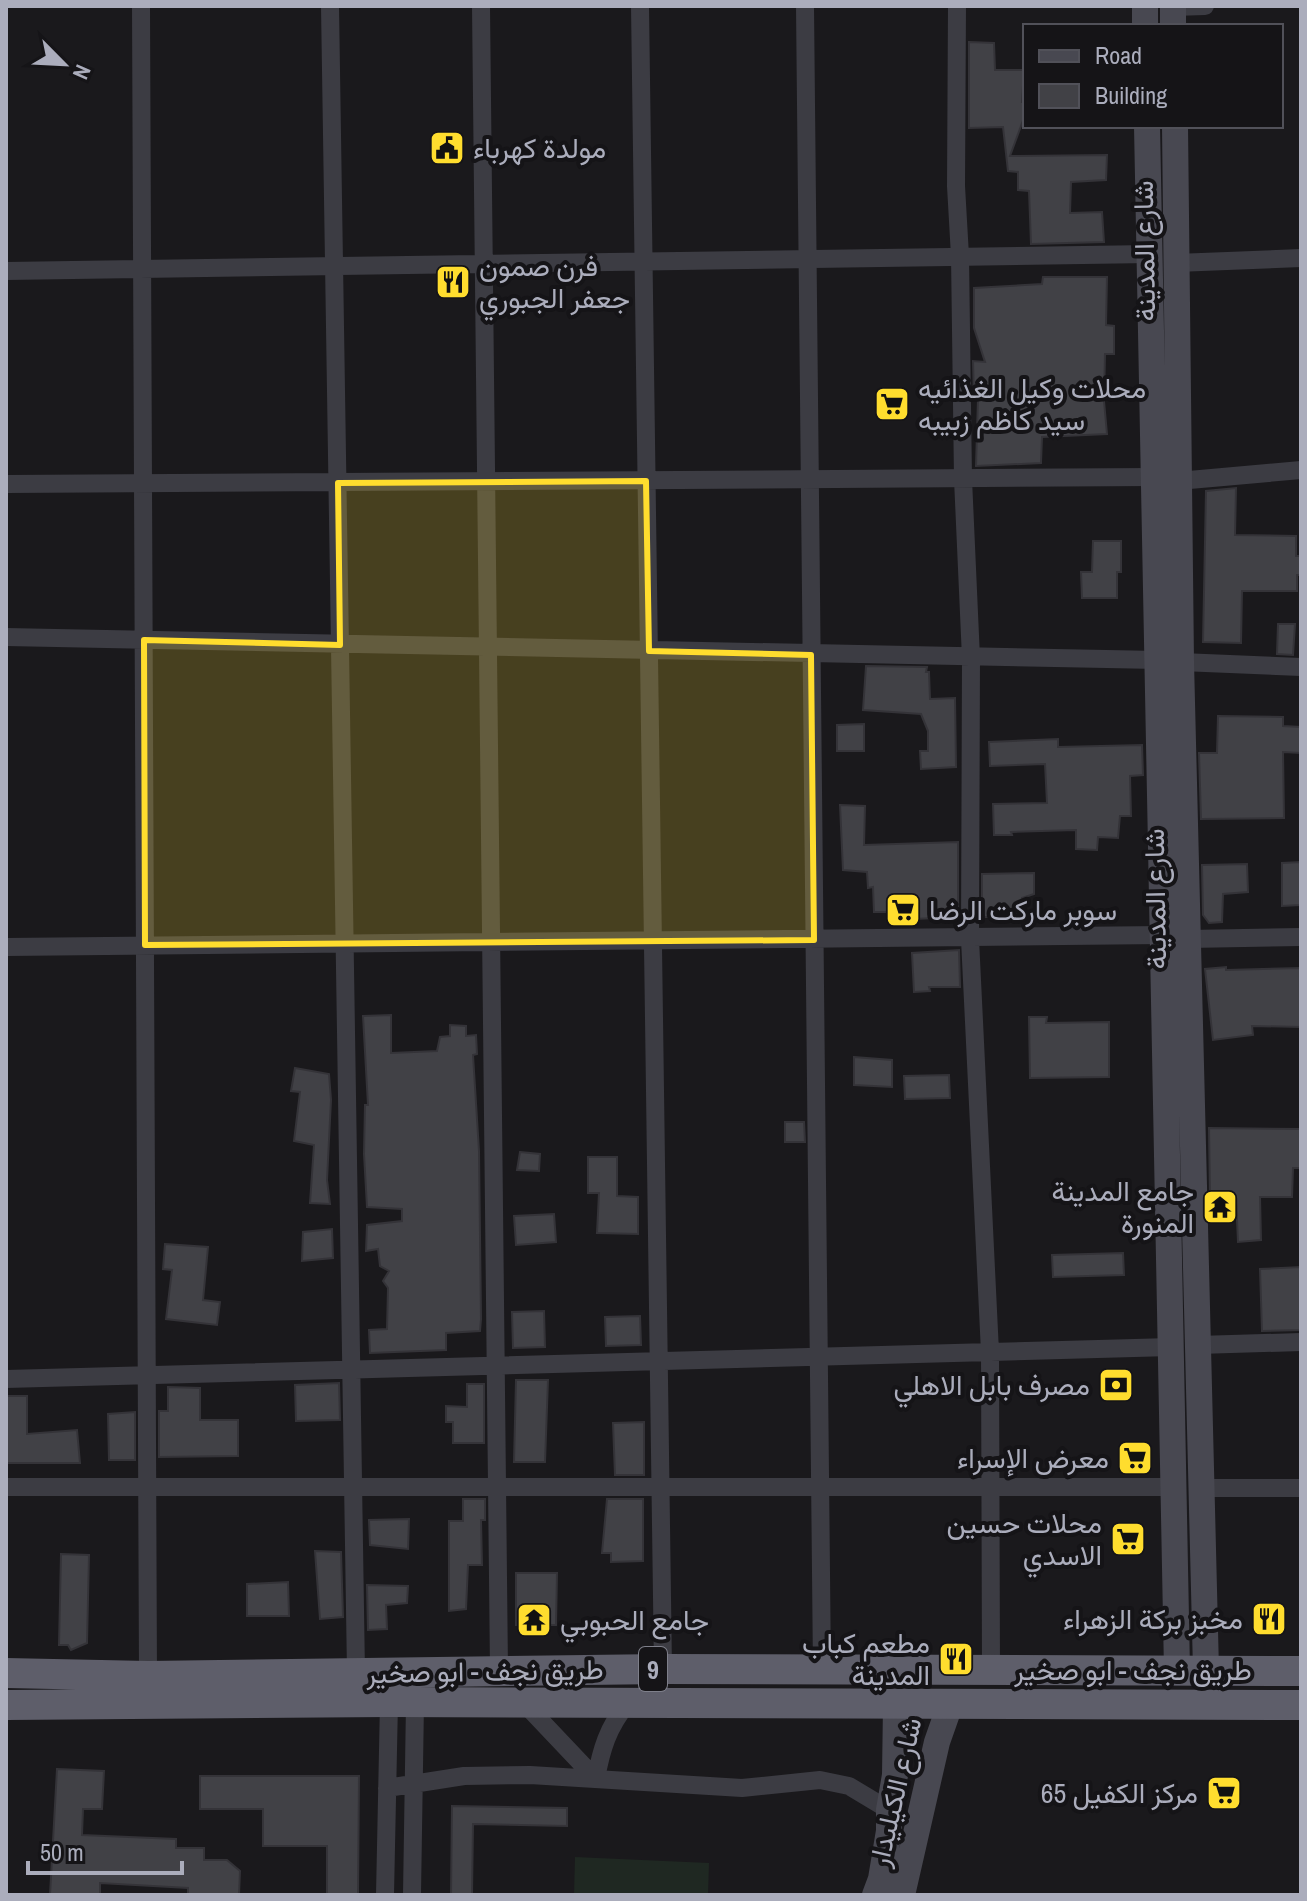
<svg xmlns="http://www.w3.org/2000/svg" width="1307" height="1901" font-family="'Archivo Narrow',Vazirmatn,sans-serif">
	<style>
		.green { fill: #1f2822 }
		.building { fill: #414146; stroke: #343338; stroke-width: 2 }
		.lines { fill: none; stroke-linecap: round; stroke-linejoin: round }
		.minor { stroke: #3c3c43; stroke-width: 18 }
		.secondary { stroke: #484851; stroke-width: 26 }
		.trunk { stroke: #5e5e6a; stroke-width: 30 }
		.marked { fill: #ffdd2e; fill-opacity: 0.2; stroke: #ffdd2e; stroke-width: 6; stroke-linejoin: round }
		.labels { text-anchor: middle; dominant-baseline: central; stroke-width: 8; stroke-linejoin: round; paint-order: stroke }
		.shield { fill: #151417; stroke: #7e7f8a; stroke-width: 2 }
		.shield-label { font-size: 26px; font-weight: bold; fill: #abadbc }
		.poi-label { font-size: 28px; fill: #abadbc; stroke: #151417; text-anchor: end }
		.street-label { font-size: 28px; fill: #abadbc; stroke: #151417 }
	</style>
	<rect width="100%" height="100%" fill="#1a191c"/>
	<path class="green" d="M575,1857L709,1863L708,1895H574Z"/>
	<path class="building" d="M969,42L994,43L995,70H1024L1022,102H1025V115L1010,156L1107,155L1106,180L1071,182L1070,213L1102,212L1104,242L1031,244L1029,191L1018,190V172L1008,171L1003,127L969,128Z
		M1043,277H1107L1106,325L1114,326V354H1105L1104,401L1107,434L1042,437L1041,463L976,466L978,398H974L973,361L985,362L974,328V288L1042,284Z
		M1236,488L1235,535L1296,536V556H1301V575H1297V591H1242L1241,643L1203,642L1206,491Z
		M1093,541H1121V572H1117V598H1082L1081,572H1092Z
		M1278,624H1295L1293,655L1277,654Z
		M866,666L927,667L926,672H929L930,699L955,698L956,767L921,769L920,751H928V731L921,714L863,710Z
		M1218,716L1283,717V726L1301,727V753L1283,752L1284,818L1201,819L1199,753H1217Z
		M864,724V751H837V725Z
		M1058,739V747L1142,745L1143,775L1130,776L1131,816H1120L1118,838L1098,837L1097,850L1076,849V830L1011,832L1012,835H994L993,804L1047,803L1045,764L990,766L989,742Z
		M840,805L865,806L864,845L958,842V917L892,920V912H874L873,887L868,888L867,872L843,870Z
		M1301,862L1300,905L1282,906V863Z
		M1247,864L1248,892L1223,894L1222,922L1209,923L1203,915L1202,865Z
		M1034,873V894L1022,898L1023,917H982V874Z
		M959,950L960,987H929L930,991L914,992L912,953Z
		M1226,967V970L1301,968V1027L1252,1026L1253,1035L1213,1040L1205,969Z
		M391,1015V1053L437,1051L440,1037L450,1036V1025L466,1026V1036L476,1035L477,1054L473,1055L479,1151L481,1319L480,1331L446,1333V1350L370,1353L369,1330L387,1329L388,1288L383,1281L389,1271L380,1266L378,1249L366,1251L367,1225L402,1221V1209L367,1207L364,1154L365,1105H368L363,1016Z
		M1029,1017H1047L1046,1023L1109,1022V1077L1030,1078Z
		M854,1057L892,1060V1087L854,1085Z
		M295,1068L329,1074L331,1100L327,1180L330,1204L310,1203L314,1145L294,1141L300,1092L291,1091Z
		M949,1075L950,1098L905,1099L904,1076Z
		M785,1122H804L805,1142H785Z
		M1209,1128L1301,1129V1168H1293L1292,1197H1260L1261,1240L1238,1242L1236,1197L1210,1196Z
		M520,1152L540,1154L539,1171L517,1170Z
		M588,1157H617V1196L638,1197V1234L597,1233L599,1193H588Z
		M554,1214L556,1242L516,1245L514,1216Z
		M332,1229L333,1258L302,1261L303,1232Z
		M165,1244L208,1247L203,1300L220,1302L217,1325L166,1319L172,1270L163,1269Z
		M1123,1253L1124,1275L1053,1277L1052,1255Z
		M1301,1267V1330L1262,1331L1260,1269Z
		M544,1311L545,1347L513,1348L512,1312Z
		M640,1316L641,1345L606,1346L605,1317Z
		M516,1380H548L545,1462H514Z
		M339,1383L340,1420L296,1421L295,1385Z
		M467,1384H484V1443H453V1422H446V1406L467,1407Z
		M168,1387L200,1388V1420H238V1456L159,1457V1411H168Z
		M6,1396H27V1434L77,1430L80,1463H6Z
		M135,1412V1460H109L108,1414Z
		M644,1422V1475H615L613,1423Z
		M463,1499H485V1520H481L482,1565H468L466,1609L449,1611V1521H463Z
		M607,1499H643V1561L611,1562V1553H602Z
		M409,1519L408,1549L370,1545L369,1520Z
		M315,1551L341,1552L343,1617L320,1619Z
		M61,1554L89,1555L87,1643L71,1650L68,1645H59Z
		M516,1573H557L556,1625H516Z
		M288,1582L289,1616H247V1584Z
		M367,1585L408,1586L407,1603L386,1605L387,1629L368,1630Z
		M57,1769L104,1771L102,1809H83L82,1835L176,1839V1848H204V1860H227L240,1871L239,1895H188V1888L100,1883V1895H50Z
		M200,1776H359L358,1895H327V1846H263V1809H200Z
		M452,1806L567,1808V1826L473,1824L472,1895H451Z"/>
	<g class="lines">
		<path class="minor" d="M141,6L148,1676
			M330,6L356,1673
			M481,6L499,1670
			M640,6L663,1669
			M805,6L822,1670
			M957,6L956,186L960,256L963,479L971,658L970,939L990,1352L991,1669
			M1173,7L1205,6
			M1176,263L1301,258
			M6,271L1150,254
			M1178,481L1301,470
			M6,484L1155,477
			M6,637L1158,660
			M1181,662L1301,667
			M1188,939L1301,937
			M6,947L1163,935
			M1198,1345L1301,1342
			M6,1379L1171,1347
			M6,1487H1174
			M1200,1488H1301
			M524,1703L596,1779
			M596,1779C601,1750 608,1727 627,1704
			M387,1788L464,1776L530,1775L742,1788L820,1780L849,1786L889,1810
			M385,1895L389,1702
			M412,1895L415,1703"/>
		<path class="secondary" d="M1145,6V26
			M1173,6V26
			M1147,126L1177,1670
			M1175,126L1181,662L1206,1670
			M875,1895L881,1879L889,1831V1810L895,1775L896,1705
			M902,1895L937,1742L950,1705"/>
		<path class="trunk" d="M6,1673L148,1676L663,1669L1301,1671
			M6,1705L389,1702L1301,1705"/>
	</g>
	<path class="marked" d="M646,481L649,651L811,655L814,940L145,945L144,640L340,645L338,483Z"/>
	<defs>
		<g id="civic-square" transform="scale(1.8)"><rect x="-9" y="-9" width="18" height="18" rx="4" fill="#ffdd2e" stroke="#151417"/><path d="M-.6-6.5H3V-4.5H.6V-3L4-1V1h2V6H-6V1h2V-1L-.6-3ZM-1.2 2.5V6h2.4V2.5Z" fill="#111"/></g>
		<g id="restaurant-square" transform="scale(1.8)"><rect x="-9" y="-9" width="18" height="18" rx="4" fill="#ffdd2e" stroke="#151417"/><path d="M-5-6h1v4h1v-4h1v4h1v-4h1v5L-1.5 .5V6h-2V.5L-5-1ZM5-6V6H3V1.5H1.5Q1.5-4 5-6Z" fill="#111"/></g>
		<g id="supermarket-square" transform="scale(1.8)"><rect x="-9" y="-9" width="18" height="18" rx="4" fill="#ffdd2e" stroke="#151417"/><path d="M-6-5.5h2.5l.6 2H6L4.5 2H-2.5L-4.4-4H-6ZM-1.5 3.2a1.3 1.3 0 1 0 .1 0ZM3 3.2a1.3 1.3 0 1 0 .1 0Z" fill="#111"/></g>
		<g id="temple-square" transform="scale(1.8)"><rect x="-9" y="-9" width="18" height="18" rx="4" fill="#ffdd2e" stroke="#151417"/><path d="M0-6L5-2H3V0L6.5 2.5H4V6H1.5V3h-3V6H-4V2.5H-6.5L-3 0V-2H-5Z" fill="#111"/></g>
		<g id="bank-square" transform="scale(1.8)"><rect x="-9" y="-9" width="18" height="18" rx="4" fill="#ffdd2e" stroke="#151417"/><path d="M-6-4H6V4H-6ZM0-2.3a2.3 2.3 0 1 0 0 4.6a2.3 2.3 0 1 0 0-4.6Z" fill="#111"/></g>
	</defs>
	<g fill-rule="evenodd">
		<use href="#civic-square" x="447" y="148"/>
		<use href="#restaurant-square" x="453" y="282"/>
		<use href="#supermarket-square" x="892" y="404"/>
		<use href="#supermarket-square" x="903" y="910"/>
		<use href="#temple-square" x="1220" y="1207"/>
		<use href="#bank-square" x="1116" y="1385"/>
		<use href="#supermarket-square" x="1135" y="1458"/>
		<use href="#supermarket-square" x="1128" y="1539"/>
		<use href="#restaurant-square" x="1269" y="1619"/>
		<use href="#temple-square" x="534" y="1620"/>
		<use href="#restaurant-square" x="956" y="1659"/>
		<use href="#supermarket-square" x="1224" y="1793"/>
	</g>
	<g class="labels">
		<rect class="shield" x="639" y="1647" width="28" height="44" rx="6"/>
		<g class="shield-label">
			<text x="653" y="1669">9</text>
		</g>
		<g class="poi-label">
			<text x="473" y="148" text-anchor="start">مولدة كهرباء</text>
			<text x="479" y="266" text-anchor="start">فرن صمون<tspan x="479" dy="32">جعفر الجبوري</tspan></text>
			<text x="918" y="388" text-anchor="start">محلات وكيل الغذائيه<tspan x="918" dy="32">سيد كاظم زبيبه</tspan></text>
			<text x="929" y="910" text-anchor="start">سوبر ماركت الرضا</text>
			<text x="1194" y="1191">جامع المدينة<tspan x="1194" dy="32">المنورة</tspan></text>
			<text x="1090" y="1385">مصرف بابل الاهلي</text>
			<text x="1109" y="1458">معرض الإسراء</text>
			<text x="1102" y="1523">محلات حسين<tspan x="1102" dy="32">الاسدي</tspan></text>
			<text x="1243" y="1619">مخبز بركة الزهراء</text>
			<text x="560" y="1620" text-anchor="start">جامع الحبوبي</text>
			<text x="930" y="1643">مطعم كباب<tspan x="930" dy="32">المدينة</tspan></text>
			<text x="1198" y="1793">مركز الكفيل 65</text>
		</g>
		<g class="street-label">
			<text transform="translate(1144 251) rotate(-91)">شارع المدينة</text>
			<text transform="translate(1155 899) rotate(-91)">شارع المدينة</text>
			<text x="1133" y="1670">طريق نجف - ابو صخير</text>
			<text transform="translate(485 1671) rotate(-1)">طريق نجف - ابو صخير</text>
			<text transform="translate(895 1792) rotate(-77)">شارع الكيليدار</text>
		</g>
	</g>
	<rect width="1307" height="1901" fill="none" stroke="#abadbc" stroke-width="16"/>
	<rect x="1023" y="24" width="260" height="104" fill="#151417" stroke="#515159" stroke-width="2"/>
	<rect x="1039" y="50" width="40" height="12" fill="#484851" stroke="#515159" stroke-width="2"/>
	<text x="1095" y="64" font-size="24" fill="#abadbc">Road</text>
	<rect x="1039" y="84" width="40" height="24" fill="#414146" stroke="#515159" stroke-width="2"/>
	<text x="1095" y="104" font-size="24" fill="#abadbc">Building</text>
	<g transform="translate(64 64) rotate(114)" stroke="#151417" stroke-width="6" paint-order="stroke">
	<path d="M0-6L14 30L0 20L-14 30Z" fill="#abadbc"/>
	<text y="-12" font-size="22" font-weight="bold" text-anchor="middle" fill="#abadbc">N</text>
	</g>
	<path d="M28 1861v12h154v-12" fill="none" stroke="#abadbc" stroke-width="4"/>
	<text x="40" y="1861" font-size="24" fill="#abadbc" stroke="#151417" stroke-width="6" paint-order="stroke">50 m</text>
</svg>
